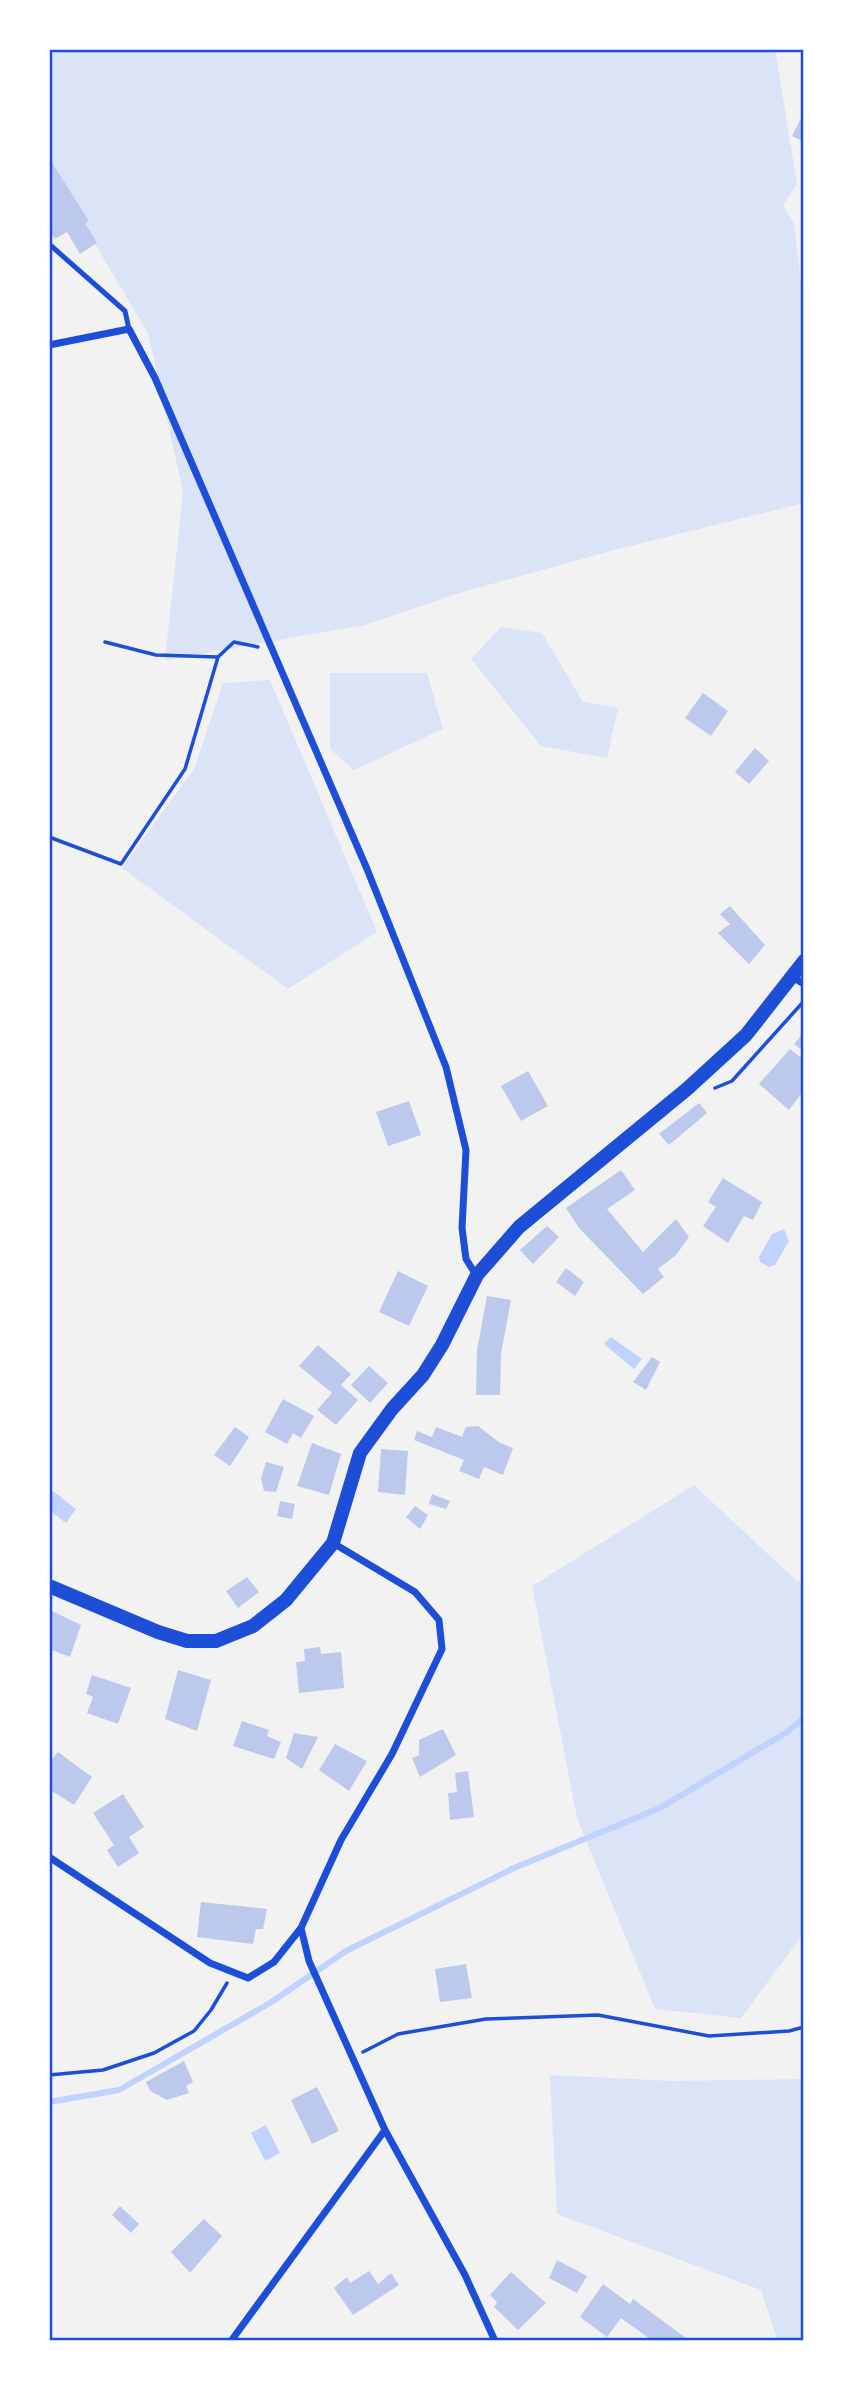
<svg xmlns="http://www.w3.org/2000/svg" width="853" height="2390" font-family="'Space Grotesk',sans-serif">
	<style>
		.green { fill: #dbe4f7 }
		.water { fill: #bfd3fe }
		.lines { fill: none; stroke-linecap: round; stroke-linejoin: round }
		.stream { stroke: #bfd3fe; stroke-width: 6 }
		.building { fill: #bdc9ec }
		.path { stroke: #1d4ed8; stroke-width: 3.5 }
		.service { stroke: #1d4ed8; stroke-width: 5 }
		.minor { stroke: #1d4ed8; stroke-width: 7 }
		.secondary { stroke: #1d4ed8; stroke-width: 14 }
		.neatline { fill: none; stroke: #1d4ed8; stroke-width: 2.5 }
	</style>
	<rect width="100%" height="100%" fill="#f2f2f2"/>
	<path class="green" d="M49,49H775L797,184L783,205L794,223L804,311V503L622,548L459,593L365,625L165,660L183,492L148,333L49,167Z
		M501,627L542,633L583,702L618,708L607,758L541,746L471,659Z
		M330,673H427L443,729L354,770L330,749Z
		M270,680L377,932L288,989L122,868L194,769L223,683Z
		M694,1485L797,1581H804V1933L741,2018L655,2009L577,1818L532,1586Z
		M550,2075L673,2081L804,2079V2341H778L761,2290L557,2214Z"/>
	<path class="water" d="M784,1229L789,1241L775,1265L769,1267L760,1262L759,1257L772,1234Z
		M611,1337L642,1359L634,1369L604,1344Z
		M49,1488L76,1509L66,1523L49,1510Z
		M266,2125L280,2153L265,2161L251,2133Z"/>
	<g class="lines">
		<path class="stream" d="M49,2102L119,2090L270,2003L346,1951L514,1868L660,1808L787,1732L804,1718"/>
	</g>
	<path class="building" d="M800,120L804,122V142L792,136Z
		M49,158L89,221L85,223L97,243L80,254L67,232L55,239L49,229Z
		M703,693L728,711L711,736L685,718Z
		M755,748L769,761L749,784L735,772Z
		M730,906L765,945L749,964L718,933L730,924L720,914Z
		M804,1032V1052L794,1044Z
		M790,1049L804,1060V1090L789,1110L759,1084Z
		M528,1071L548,1106L521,1121L501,1086Z
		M409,1101L421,1135L388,1146L376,1112Z
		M699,1103L707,1113L669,1145L659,1134Z
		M621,1170L635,1190L607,1209L643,1252L676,1219L689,1237L676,1255L658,1269L664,1277L643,1294L579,1228L566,1208Z
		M723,1178L762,1202L753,1220L744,1216L728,1243L703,1226L716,1207L708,1202Z
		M547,1226L559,1237L533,1264L520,1250Z
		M566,1268L584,1282L575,1296L556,1282Z
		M398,1271L428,1286L409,1326L379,1312Z
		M487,1296L511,1300L501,1354L500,1395H476L477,1350Z
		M318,1345L351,1374L341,1385L358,1400L336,1425L317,1410L332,1393L299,1366Z
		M652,1357L660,1362L646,1390L633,1382Z
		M369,1366L388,1383L370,1403L351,1385Z
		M283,1399L314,1416L301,1438L293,1433L287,1444L265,1432Z
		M478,1426L500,1443L513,1448L503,1475L484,1467L479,1479L459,1471L464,1460L414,1440L417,1431L432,1437L436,1427L462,1437L466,1427Z
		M235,1427L249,1437L230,1466L214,1455Z
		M312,1443L341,1454L329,1495L297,1486Z
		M381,1449L408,1451L405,1495L378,1492Z
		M266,1462L284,1467L276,1492L264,1491L261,1478Z
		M432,1494L450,1501L446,1509L429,1504Z
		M280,1501L295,1504L292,1519L277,1516Z
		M415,1506L428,1515L420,1529L406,1517Z
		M247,1577L259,1592L238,1608L226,1591Z
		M50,1610L81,1625L70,1657L49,1649Z
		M320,1647L321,1654L341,1652L344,1688L299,1693L296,1662L305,1661L304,1649Z
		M178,1670L211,1680L197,1731L165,1719Z
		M92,1675L131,1688L118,1724L87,1713L93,1697L86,1694Z
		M242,1721L269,1730L267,1736L281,1742L274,1759L233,1746Z
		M443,1729L456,1755L420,1777L412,1758L419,1755V1740Z
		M294,1733L318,1737L302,1769L286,1758Z
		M335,1744L367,1761L349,1791L319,1770Z
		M58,1752L92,1777L74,1805L49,1789V1763Z
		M468,1771L474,1817L450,1820L448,1793L457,1792L455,1773Z
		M123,1794L144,1827L129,1837L139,1853L118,1867L107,1850L114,1845L93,1813Z
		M201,1902L267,1909L263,1929H256L253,1944L197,1937Z
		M466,1964L472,1998L440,2002L435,1969Z
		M184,2061L193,2082L186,2086L189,2093L167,2100L150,2091L146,2082Z
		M317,2087L339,2131L312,2144L291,2100Z
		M120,2206L139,2224L131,2233L112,2215Z
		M204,2219L222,2236L190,2273L171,2252Z
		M557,2260L587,2276L577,2293L549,2278Z
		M369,2271L378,2284L391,2273L399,2285L353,2315L334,2288L347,2277L350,2283Z
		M511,2272L546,2303L518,2330L494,2307L497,2302L490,2295Z
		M603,2284L630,2304L633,2299L690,2341H649L650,2339L621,2318L607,2337L580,2317Z"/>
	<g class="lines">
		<path class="path" d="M105,642L156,655L218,657L234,642L258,647
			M49,837L121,864L185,769L218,657
			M715,1088L732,1081L804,1001
			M363,2052L398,2034L486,2019L598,2015L709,2036L789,2031L804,2027
			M49,2075L103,2070L154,2053L194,2031L211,2010L227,1983"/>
		<path class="service" d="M49,244L125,311L129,329"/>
		<path class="minor" d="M49,345L129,329L155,378L367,869L446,1067L466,1150L462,1228L466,1259L476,1275
			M792,977L804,984
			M49,1857L210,1963L248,1978L274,1962L301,1928L341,1840L392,1754L442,1649L439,1620L415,1592L333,1543
			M301,1928L309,1961L385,2130L465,2275L495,2341
			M231,2341L385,2130"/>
		<path class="secondary" d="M49,1586L158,1632L187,1641H216L253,1626L286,1600L333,1543L360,1453L392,1409L423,1375L442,1345L477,1275L519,1227L687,1089L746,1035L804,961"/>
	</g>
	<rect width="853" height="2390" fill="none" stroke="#ffffff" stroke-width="102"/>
	<rect x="51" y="51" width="751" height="2288" class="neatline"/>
</svg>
